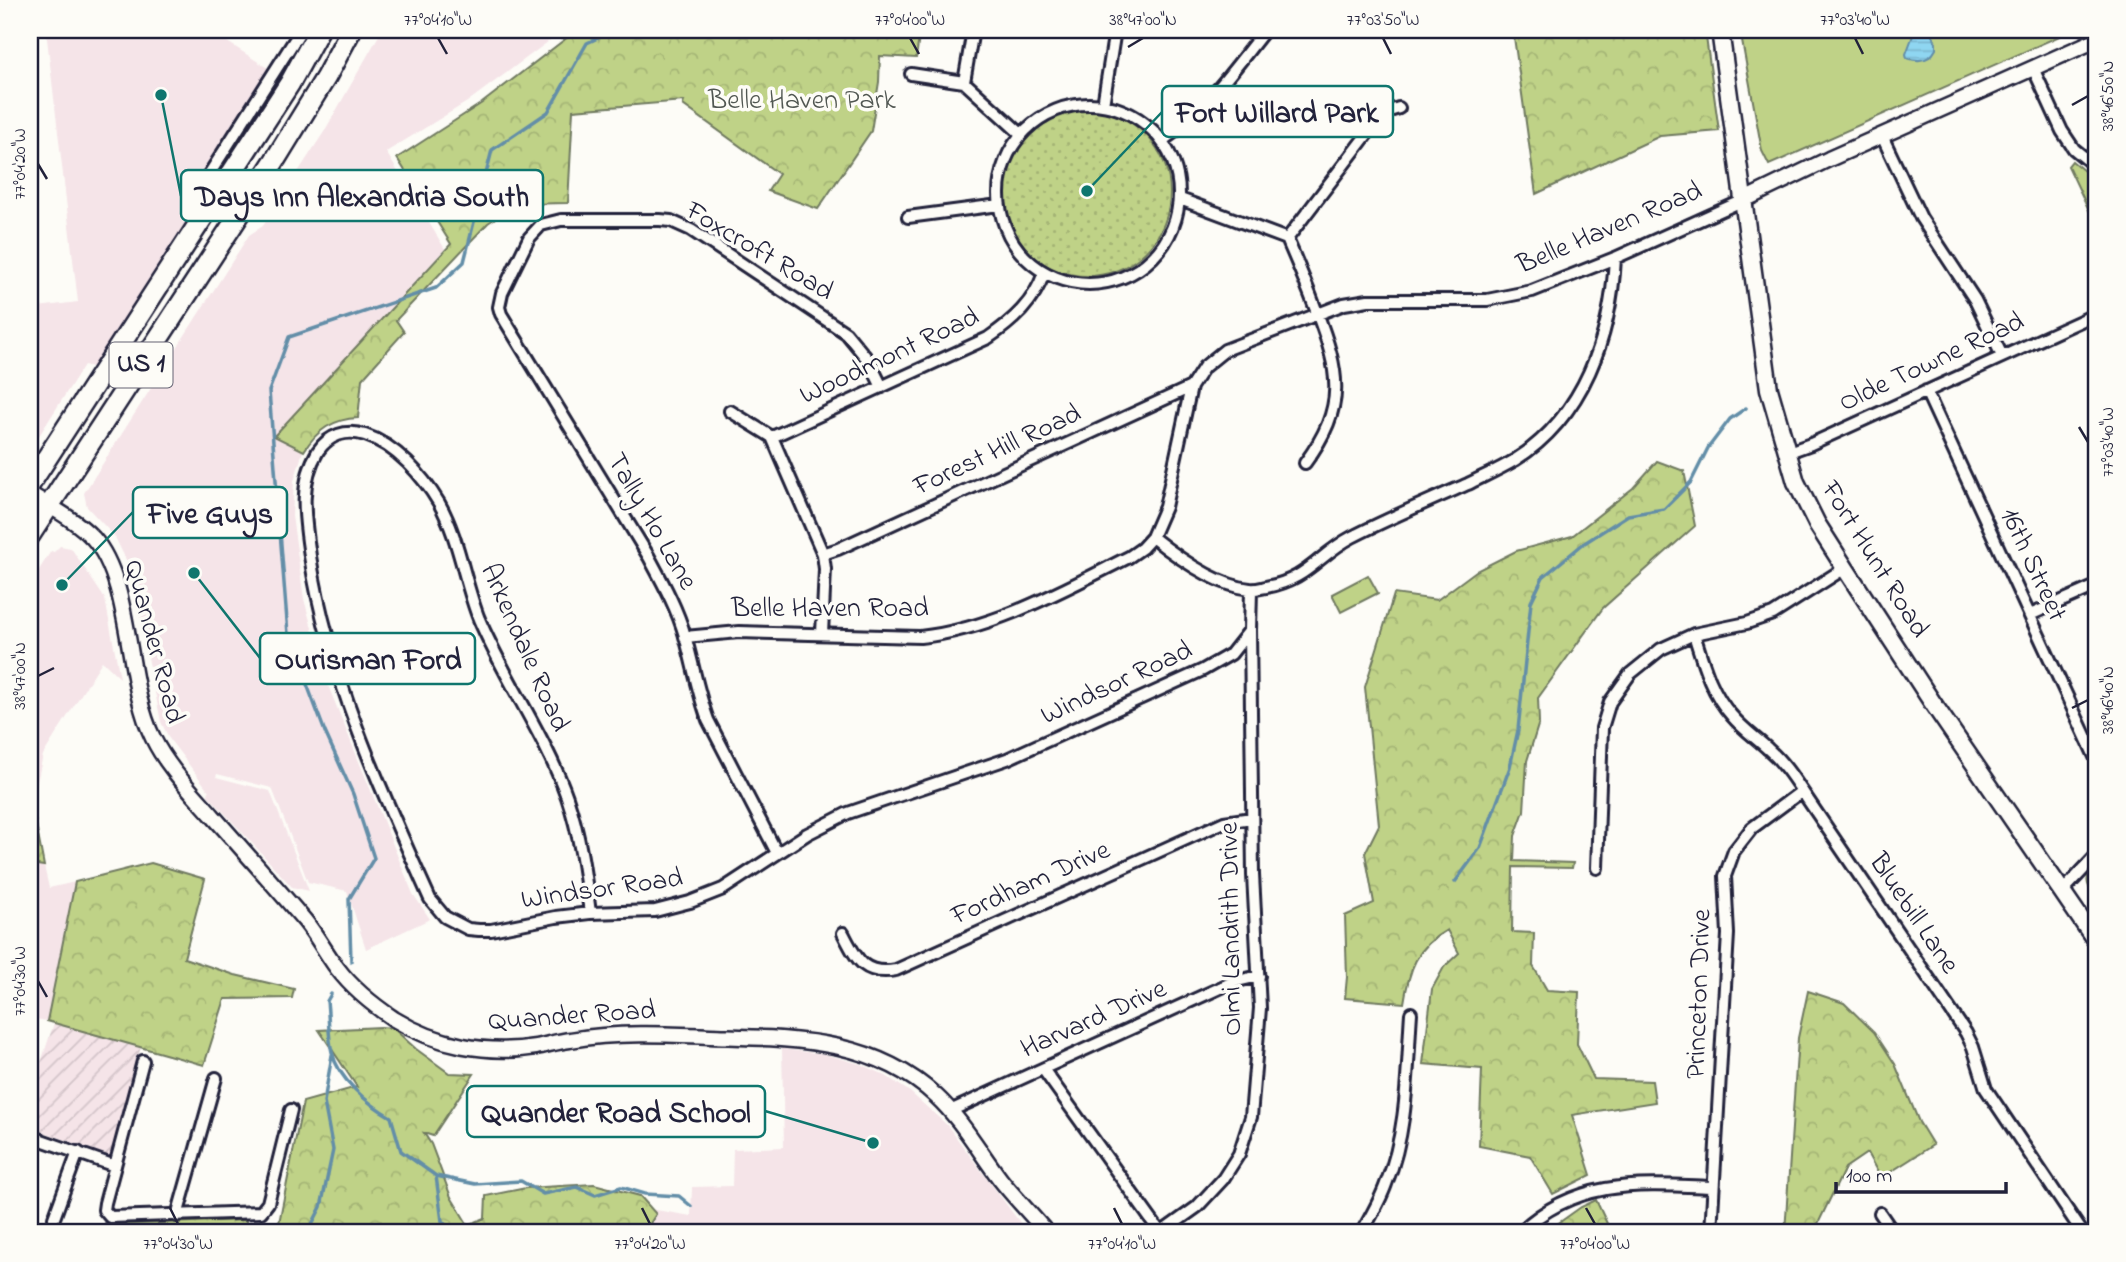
<svg xmlns="http://www.w3.org/2000/svg" width="2126" height="1262" font-family="'Indie Flower',sans-serif">
	<style>
		.built { fill: #f5e4e8 }
		.industrial { fill: url(#industrial-furrows) }
		.green { fill: #bfd287; stroke: #707a61; stroke-width: 2 }
		.forest { fill: url(#forest-crowns); stroke: #707a61; stroke-width: 2 }
		.park { fill: url(#park-dots); stroke: #707a61; stroke-width: 2 }
		.water { fill: url(#water-rules); stroke: #638ea8; stroke-width: 2 }
		.lines { fill: none; stroke-linecap: round; stroke-linejoin: round }
		.stream { stroke: #638ea8; stroke-width: 3.5 }
		.minor-casing { stroke: #22223b; stroke-width: 16 }
		.tertiary-casing { stroke: #22223b; stroke-width: 19 }
		.secondary-casing { stroke: #22223b; stroke-width: 21 }
		.trunk-casing { stroke: #22223b; stroke-width: 24 }
		.minor { stroke: #fdfcf7; stroke-width: 10 }
		.tertiary { stroke: #fdfcf7; stroke-width: 14 }
		.secondary { stroke: #fdfcf7; stroke-width: 16 }
		.trunk { stroke: #fdfcf7; stroke-width: 19 }
		.ticks { fill: none; stroke: #22223b; stroke-width: 2.5 }
		.labels { text-anchor: middle; dominant-baseline: central; stroke-width: 7; stroke-linejoin: round; paint-order: stroke }
		.shield { fill: #fdfcf7; stroke: #646373; stroke-width: 2 }
		.shield-label { font-size: 26px; font-weight: bold; fill: #22223b }
		.park-label { font-size: 28px; fill: #515752; stroke: #fdfcf7 }
		.street-label { font-size: 28px; fill: #22223b; stroke: #fdfcf7 }
		.leader { fill: none; stroke: #0f766e; stroke-width: 2.5 }
		.callout-dot { fill: #0f766e; stroke: #fdfcf7; stroke-width: 2.5 }
		.callout { fill: #fdfcf7; stroke: #0f766e; stroke-width: 2.5 }
		.callout-label { font-size: 30px; text-anchor: middle; font-weight: bold; fill: #22223b }
		.neatline { fill: none; stroke: #22223b; stroke-width: 2.5 }
		.ticks-label { font-size: 18px; text-anchor: middle; fill: #22223b }
	</style>
	<defs>
		<pattern id="industrial-furrows" width="10" height="10" patternUnits="userSpaceOnUse" patternTransform="scale(1.75)"><rect width="10" height="10" fill="#f5e4e8"/><path d="M-1 1l2-2M0 10L10 0M9 11l2-2" fill="none" stroke="#d2c3c8"/></pattern>
		<pattern id="forest-crowns" width="20" height="18" patternUnits="userSpaceOnUse" patternTransform="scale(1.75)"><rect width="20" height="18" fill="#bfd287"/><path d="M2 6a3 3 0 1 1 6 0M12 15a3 3 0 1 1 6 0" fill="none" stroke="#a4b475"/></pattern>
		<pattern id="park-dots" width="8" height="8" patternUnits="userSpaceOnUse" patternTransform="scale(1.75)"><rect width="8" height="8" fill="#bfd287"/><path d="M2 2h.1M6 6h.1" fill="none" stroke="#a4b475" stroke-width="1.8" stroke-linecap="round"/></pattern>
		<pattern id="water-rules" width="6" height="5" patternUnits="userSpaceOnUse" patternTransform="scale(1.75)"><rect width="6" height="5" fill="#8fd6f1"/><path d="M0 2.5h6" fill="none" stroke="#7bb7d0"/></pattern>
	</defs>
	<rect width="100%" height="100%" fill="#fdfcf7"/>
	<filter id="ink" filterUnits="userSpaceOnUse"><feTurbulence type="fractalNoise" baseFrequency=".0143" numOctaves="2"/><feDisplacementMap in="SourceGraphic" scale="14" xChannelSelector="R" yChannelSelector="G"/><feConvolveMatrix kernelMatrix="1 2 1 2 8 2 1 2 1" color-interpolation-filters="sRGB"/></filter>
	<g filter="url(#ink)">
		<path class="built" d="M46,30H209L283,78L209,196L204,193L196,203L190,226L136,310L92,367L84,365L30,450V308L78,302Z
			M382,30H564L467,102L386,152L445,249L274,436L304,448L294,481L292,516L304,599L327,683L413,894L430,919L366,949L347,891L308,882L272,788L217,774L216,777L270,791L309,891L292,887L208,795L209,791L170,740L161,722L130,568L115,537L87,507L84,493L249,235L263,226L324,132Z
			M60,546L71,548L105,599L120,678L102,661L43,755L33,801L34,814L30,813V584L51,551L54,552Z
			M30,864L44,866L49,888L75,882L47,1021L30,1018Z
			M782,1049L824,1054L860,1064L886,1076L910,1092L947,1125L1027,1232H530L551,1192L691,1216L692,1187L732,1186L733,1149L784,1147Z"/>
		<path class="industrial" d="M54,1023L141,1046L112,1157L30,1127V1095Z"/>
		<path class="green" d="M1740,30H2073L1769,165L1762,151Z
			M2072,161L2095,180L2096,225L2068,166Z
			M1368,575L1378,593L1341,612L1332,594Z"/>
		<path class="forest" d="M577,30H920L916,58L880,56L879,82L871,131L818,209L768,191L779,174L683,105L684,101L573,110L568,203C534,203 516,203 488,223L396,320L404,332L362,379L358,418C333,419 317,430 304,451L274,436L451,244L397,158L482,103Z
			M1513,30H1705L1719,131L1660,136L1536,194Z
			M1657,461L1684,471L1695,526L1603,608L1538,698L1539,722L1527,761L1524,811L1515,836L1514,861L1573,863L1572,868L1513,867L1512,932L1534,933L1533,966L1547,990L1579,992L1577,1044L1594,1079L1652,1081L1655,1102L1572,1115L1591,1175L1553,1194L1530,1156L1479,1146L1482,1069L1423,1064L1432,989L1444,967L1459,953L1447,930C1416,947 1409,970 1404,1003L1345,998L1347,977L1345,916L1374,903L1365,853L1379,825L1365,687L1394,594L1437,600L1476,571L1516,551L1572,536L1633,488Z
			M30,813L34,814L44,866L30,864Z
			M2096,862V899C2085,883 2084,879 2096,862Z
			M151,863L205,879L184,958L235,975L294,989L292,998L225,999L204,1065L47,1021L75,882Z
			M1808,991L1844,1003L1874,1032L1895,1064L1919,1122L1933,1145L1881,1178L1867,1153L1845,1168L1814,1232H1785L1798,1038Z
			M381,1027L393,1028L416,1049L449,1073L474,1074L433,1136L424,1133L431,1144L451,1197L468,1225L485,1218L486,1196L526,1188L594,1184L640,1196L656,1214L649,1225L590,1232H30V1228L246,1220V1230L278,1228L303,1102L357,1087L319,1030Z
			M1596,1200L1611,1232H1546L1581,1207Z"/>
		<path class="park" d="M1004 193a83 83 0 1 1 166 0a83 83 0 1 1-166 0Z"/>
		<path class="water" d="M1915,30H1931L1936,43V49C1930,61 1919,62 1907,58L1906,54Z"/>
		<g class="lines">
			<path class="stream" d="M1455,882L1480,848L1510,767L1518,730L1531,602L1543,577L1583,544L1628,515L1664,509L1691,482L1708,448L1730,419L1746,408
				M351,961L349,899L374,858L353,794L325,732L288,634L269,391L289,337L436,288L464,262L492,150L548,112L587,43L615,30
				M331,994L327,1001C329,1018 328,1036 332,1052C338,1079 368,1104 391,1117L401,1151L436,1176L442,1221L452,1232
				M436,1176L475,1184L521,1181L543,1194L577,1187L595,1195L621,1187L645,1194L679,1196L691,1206
				M308,1232L321,1207L333,1150L324,1102L332,1055"/>
			<g class="minor-casing">
				<path id="minor" d="M2033,68L2062,131L2074,149L2096,167
					M911,74L964,82L1020,133
					M964,82L973,30
					M999 194a90 90 0 1 1 180 0a90 90 0 1 1-180 0Z
					M1103,105L1115,30
					M1882,136L1921,218L1975,300L2002,356
					M1162,141C1205,111 1233,70 1265,30
					M216,196L201,187L301,30
					M1180,199L1287,239
					M908,217L999,205
					M1287,239C1297,262 1307,286 1316,310C1340,373 1347,406 1305,463
					M1287,239L1377,121L1386,112L1399,108
					M1926,391L2096,759
					M730,411L772,437
					M772,437L988,338C1013,321 1034,302 1044,273
					M772,437L823,554L825,569L822,634
					M1786,453L1811,444L2096,314
					M1152,537C1177,557 1218,586 1250,589C1255,590 1261,588 1266,587C1307,580 1318,555 1352,537C1389,518 1429,501 1468,484C1484,476 1500,469 1515,460C1584,416 1611,337 1615,258
					M823,554L838,549L1191,387
					M2030,615L2096,586
					M1694,634C1703,663 1711,693 1732,716C1743,729 1756,738 1768,749C1782,761 1792,776 1802,791L1966,1033L1973,1047L1986,1089L2082,1232
					M685,637L739,632L920,637C994,629 1063,590 1129,557L1142,548L1152,537L1165,507L1191,387L1204,367L1225,350L1344,304L1368,300H1487L1532,291L1615,258L1744,200
					M777,853L708,720C698,693 693,664 685,636C677,608 663,583 649,557L501,314L499,307L502,293L529,238L541,225L561,220H660L671,221L691,230L846,333L869,361L882,387
					M1597,868L1602,728L1610,702L1630,674L1661,649L1694,634L1747,623L1773,614L1845,568
					M2062,892L2096,856
					M590,913C585,874 580,835 567,797C545,735 505,680 479,619C464,581 459,538 439,503C423,476 396,445 365,435C346,429 329,435 318,451C298,484 305,520 310,556C329,677 380,788 430,899L445,917L468,929L479,930H491L556,917L590,913L655,911L690,902L723,889L807,834L848,813L1007,759L1203,670L1231,654L1250,630
					M843,933C856,958 863,976 896,970L1224,822L1252,818
					M143,1061L105,1203L104,1210L110,1217L261,1212L268,1203L291,1110
					M1043,1069L1160,1232
					M950,1111L1233,982L1259,976
					M30,1136L115,1166
					M1880,1213L1893,1232
					M177,1216L216,1078
					M54,1218L78,1152
					M1162,1232L1197,1207L1223,1179L1239,1154L1251,1117L1260,1008L1253,875L1250,630L1251,590
					M1362,1232C1371,1216 1380,1201 1386,1184C1408,1131 1407,1070 1411,1013
					M1520,1232C1577,1178 1641,1184 1713,1187
					M1711,1232L1728,934L1725,876L1734,851L1752,828L1802,791"/>
			</g>
			<g class="tertiary-casing">
				<path id="tertiary" d="M1744,200L1829,159L2096,40
					M30,494C51,507 76,520 93,538C133,583 125,682 153,738C167,767 192,792 213,816C244,851 275,886 305,921C317,936 326,953 337,968C352,988 373,1005 394,1019C436,1045 487,1055 536,1047C547,1045 559,1041 570,1040C616,1032 664,1034 710,1036C791,1039 872,1037 936,1096C961,1119 979,1151 1000,1179C1014,1197 1031,1214 1046,1232"/>
			</g>
			<g class="secondary-casing">
				<path id="secondary" d="M1720,30L1769,389L1796,482L1817,524L1845,568L1934,705L2096,941"/>
			</g>
			<g class="trunk-casing">
				<path id="trunk" d="M30,484L290,83L319,30
					M30,535L275,160L326,77L351,30"/>
			</g>
			<use href="#minor" class="minor"/>
			<use href="#tertiary" class="tertiary"/>
			<use href="#secondary" class="secondary"/>
			<use href="#trunk" class="trunk"/>
		</g>
	</g>
	<path class="ticks" d="M438,38L447,54M910,38L919,54M1383,38L1391,54M1855,38L1863,54M1128,47L1143,38M2072,105L2088,96M38,164L47,179M2079,427L2088,442M38,676L54,668M2072,708L2088,700M38,981L47,997M170,1208L178,1224M642,1208L650,1224M1114,1208L1122,1224M1586,1208L1595,1224"/>
	<g class="labels">
		<rect class="shield" x="109.5" y="342.5" width="63" height="45" rx="5"/>
		<g class="shield-label">
			<text x="141" y="365">US 1</text>
		</g>
		<g class="park-label">
			<text x="802" y="101">Belle Haven Park</text>
		</g>
		<g class="street-label">
			<text transform="translate(1610 229) rotate(-23)">Belle Haven Road</text>
			<text transform="translate(759 252) rotate(31)">Foxcroft Road</text>
			<text transform="translate(890 357) rotate(-25)">Woodmont Road</text>
			<text transform="translate(1932 363) rotate(-25)">Olde Towne Road</text>
			<text transform="translate(998 451) rotate(-25)">Forest Hill Road</text>
			<text transform="translate(651 522) rotate(60)">Tally Ho Lane</text>
			<text transform="translate(1874 560) rotate(58)">Fort Hunt Road</text>
			<text transform="translate(2032 565) rotate(65)">16th Street</text>
			<text x="830" y="609">Belle Haven Road</text>
			<text transform="translate(153 642) rotate(75)">Quander Road</text>
			<text transform="translate(524 648) rotate(66)">Arkendale Road</text>
			<text transform="translate(1117 684) rotate(-25)">Windsor Road</text>
			<text transform="translate(1031 884) rotate(-24)">Fordham Drive</text>
			<text transform="translate(602 890) rotate(-8)">Windsor Road</text>
			<text transform="translate(1913 914) rotate(56)">Bluebill Lane</text>
			<text transform="translate(1232 929) rotate(-91)">Olmi Landrith Drive</text>
			<text transform="translate(1700 994) rotate(-88)">Princeton Drive</text>
			<text transform="translate(572 1017) rotate(-4)">Quander Road</text>
			<text transform="translate(1094 1020) rotate(-24)">Harvard Drive</text>
		</g>
	</g>
	<path class="leader" d="M1087 191L1162 112M161 95L181 196M62 585L133 512M194 573L260 658M873 1143L765 1111"/>
	<g class="callout-dot">
		<circle cx="1087" cy="191" r="7"/>
		<circle cx="161" cy="95" r="7"/>
		<circle cx="62" cy="585" r="7"/>
		<circle cx="194" cy="573" r="7"/>
		<circle cx="873" cy="1143" r="7"/>
	</g>
	<g class="callout">
		<rect x="1162" y="86" width="231" height="51" rx="7"/>
		<rect x="181" y="170" width="362" height="51" rx="7"/>
		<rect x="133" y="487" width="154" height="51" rx="7"/>
		<rect x="260" y="633" width="215" height="51" rx="7"/>
		<rect x="467" y="1086" width="298" height="51" rx="7"/>
	</g>
	<g class="callout-label">
		<text x="1277" y="122">Fort Willard Park</text>
		<text x="362" y="206">Days Inn Alexandria South</text>
		<text x="210" y="523">Five Guys</text>
		<text x="368" y="669">Ourisman Ford</text>
		<text x="616" y="1122">Quander Road School</text>
	</g>
	<rect width="2126" height="1262" fill="none" stroke="#fdfcf7" stroke-width="77"/>
	<path d="M1836 1182v10h170v-10" fill="none" stroke="#22223b" stroke-width="3.5"/>
	<text x="1846" y="1182" font-size="21" fill="#22223b" stroke="#fdfcf7" stroke-width="5" paint-order="stroke">100 m</text>
	<rect x="38" y="38" width="2050" height="1186" class="neatline"/>
	<g class="ticks-label">
		<text x="438" y="25">77°04'10"W</text>
		<text x="910" y="25">77°04'00"W</text>
		<text x="1143" y="25">38°47'00"N</text>
		<text x="1383" y="25">77°03'50"W</text>
		<text x="1855" y="25">77°03'40"W</text>
		<text transform="translate(2107 96) rotate(-90)" y="6">38°46'50"N</text>
		<text transform="translate(19 164) rotate(-90)" y="6">77°04'20"W</text>
		<text transform="translate(2107 442) rotate(-90)" y="6">77°03'40"W</text>
		<text transform="translate(19 676) rotate(-90)" y="6">38°47'00"N</text>
		<text transform="translate(2107 700) rotate(-90)" y="6">38°46'40"N</text>
		<text transform="translate(19 981) rotate(-90)" y="6">77°04'30"W</text>
		<text x="178" y="1249">77°04'30"W</text>
		<text x="650" y="1249">77°04'20"W</text>
		<text x="1122" y="1249">77°04'10"W</text>
		<text x="1595" y="1249">77°04'00"W</text>
	</g>
</svg>
